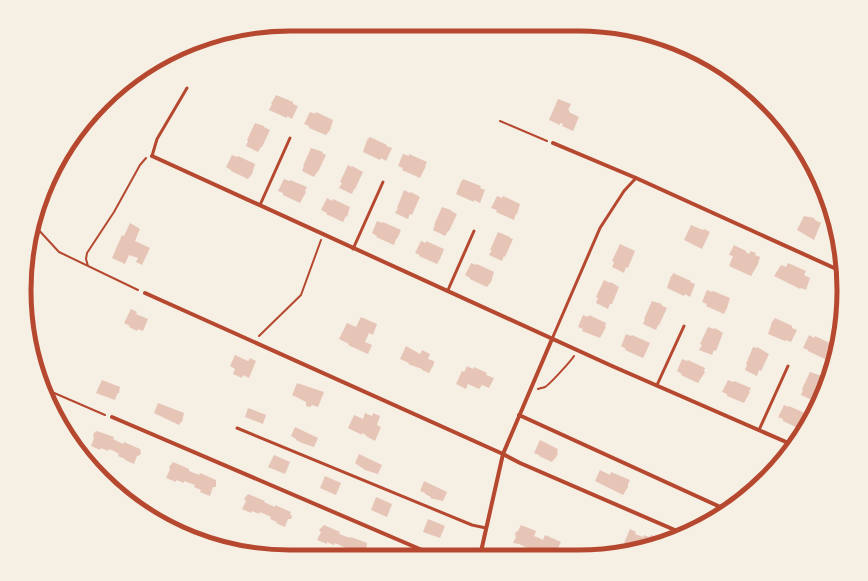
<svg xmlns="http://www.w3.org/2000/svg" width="868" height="581" font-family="'Golos Text',sans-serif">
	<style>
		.building { fill: #e6c5b7 }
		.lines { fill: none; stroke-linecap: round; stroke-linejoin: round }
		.path { stroke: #b5482f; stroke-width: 2 }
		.service { stroke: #b5482f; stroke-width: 3 }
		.minor { stroke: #b5482f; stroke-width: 4 }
		.rim { fill: none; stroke: #b5482f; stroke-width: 5 }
	</style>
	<rect width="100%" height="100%" fill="#f6efe4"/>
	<path class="building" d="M276,95L293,102V104L298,106L292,119L287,116V118L269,110L272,104H271Z
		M558,99L571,104L568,110H570L569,112L579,117L573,131L562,126L563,124L560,123V125L549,120Z
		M310,112L315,114L316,112L333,120L330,130L326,135L309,128V126L304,124Z
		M255,123L264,126V127L270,130L262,147H261L258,152L246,146L248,141L247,140Z
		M370,137L387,145L386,146L392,148L386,161L381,158L380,160L363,152L367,140Z
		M311,148L323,152L322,153L326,155L318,172H317L314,177L302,171L304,166H303Z
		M403,154L409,156V154L427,162L425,166H426L420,178L402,170L403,168L398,166Z
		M232,155L237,157L238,156L255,164L252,174L248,179L231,171V170L226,167Z
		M348,165L352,167V166L363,172L355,189H354L352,194L339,188L342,183L340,182Z
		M284,179L289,181L290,180L307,187L305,191L306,192L300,203L283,195V193L278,191Z
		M463,179L481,186L480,188L485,190L480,203L474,200V202L456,194L461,182Z
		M404,190L410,193L411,192L420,197L412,215L410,214L408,219L395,213L398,208H397Z
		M497,196L502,198L503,196L520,204L517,214H516L514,220L496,212L497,210L491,208Z
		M327,198L332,201L333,199L350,207L347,217L346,216L343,222L326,214L327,213L321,210Z
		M442,207L451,210V211L457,214L449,231H448L445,236L433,230L435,225H434Z
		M804,216L814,218L815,220L821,223L814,240L797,230Z
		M377,221L382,223L383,222L401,230L397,239H396L394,245L376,237L377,236L372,233Z
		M130,223L140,229L135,241L150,248L142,265L136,262L138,258L129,255L125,264L112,258L122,235L124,236Z
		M691,225L703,230L704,229L710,232L702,249L684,240Z
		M498,232L510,237V238L513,239L505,257L504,256L502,261L489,255L492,250H490Z
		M421,241L426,243V241L444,249L440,259L437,264L419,256L420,255L415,253Z
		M620,244L635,251L628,268L626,267L624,273L612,267L614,262L612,261Z
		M734,245L746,251V252L749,254L751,251L756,253L755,255L760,257L758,264L751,276L729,266L733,256L729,255Z
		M471,263L476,265L477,264L494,272L491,282L487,287L470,279V278L465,275Z
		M788,263L806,271L804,275L810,278L806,290L801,288L800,289L774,276L781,265L786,267Z
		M673,273L691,281L690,282L695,284L690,297L685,294L684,296L667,288L671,276H672Z
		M604,280L610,283L611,282L619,287L612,304H610L608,309L596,303L598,298L596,297Z
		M707,290L712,292L713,291L730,298L727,308L724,314L706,306L707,304L702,302Z
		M652,301L662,304L661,305L667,308L659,325H658L656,330L643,324L645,319H644Z
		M131,309L137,312L136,314L148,319L143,331L138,329L137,331L129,327L130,326L124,323Z
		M583,315L588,317L589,315L606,323L605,327H606L600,338L582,331L583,329L578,327Z
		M361,317L377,324L373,335L369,333L365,342L372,345L368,354L348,345L349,344L339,339L347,323L356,327Z
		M775,318L792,326V328L797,330L791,342L786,340L785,341L768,334L772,322Z
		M708,327L714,329L715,328L723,333L716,351L714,350L712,355L699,350L702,345L700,344Z
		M626,334L631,336L632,335L650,343L646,352L643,358L625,350L626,349L621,346Z
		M809,335L814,338L815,336L832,344L831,348L825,359L808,351V350L803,348Z
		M406,346L420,354L422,350L430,354L428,359L434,361V364L429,373L422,370V369L408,364L409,363L400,359Z
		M753,347L757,348V347L769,354L761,371L759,370L757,376L745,370L747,365L746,364Z
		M235,355L248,361L250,358L256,361L249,378L243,375L242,378L233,374L235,369L230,366Z
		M682,359L687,361L688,360L705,368L704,371L705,372L698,383L681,375L682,374L677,371Z
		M467,366L473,369L474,367L487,373L486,375L494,378L489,388L482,385L479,389L468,384L466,389L456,384L462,371L464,372Z
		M810,372L822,376L821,377L825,379L817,396H816L814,401L801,395L803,390L802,389Z
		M102,380L120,387L119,393L117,394L115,400L96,393Z
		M728,380L733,382L734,381L751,388L749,392H750L744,403L727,396V394L722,392Z
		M297,383L324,392L318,407L312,405L310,407L306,406V402L292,395Z
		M158,403L184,413L182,422H181L179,425L154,413Z
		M784,405L789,407V406L807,414L804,423H803L800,429L783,421V419L778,417Z
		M248,408L266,415L263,424L245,417Z
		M365,413L372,416L373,413L380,416L377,425L381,427L375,441L366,436V435L362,433V435L348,428L354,415L363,419Z
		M295,427L318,438L314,447L302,443L296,440V439L291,436Z
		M97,431L114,437L113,439L123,444L124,442L140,449L141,453L140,455L137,456L134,464L125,460V459L118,456L119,454L114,451L109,449L108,451L101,448L100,450L91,446L94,438L93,436L94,433Z
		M540,440L558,449L557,452L558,453L555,459H554L552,462L539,456V455L534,453Z
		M359,454L382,465L378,474L365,470L355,463Z
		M274,455L290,462L285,474L268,467Z
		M173,462L189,469V471L199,475L200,473L216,480V487H213L210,496L200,492L201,490L194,487L195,485L184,481V483L176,480V482L166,478L170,469L169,467Z
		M600,470L610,475L611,472L630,480L628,484V487L623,495L595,481Z
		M325,476L341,483L336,495L320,488Z
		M424,481L447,492L443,501L430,498L431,497L425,494V493L420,491Z
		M248,494L265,501L264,502L275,507V505L291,512L290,514L292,516L291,519H288L285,527L276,523L277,522L270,519L271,517L260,512L259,514L252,511L251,513L242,509L246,501L244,499Z
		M376,497L392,504L387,517L371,510Z
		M428,519L445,526L440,538L423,532Z
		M324,525L340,532L339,534L350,538L351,537L367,543L366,550H364L362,555H353L352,554V553L345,550L346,548L335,543L334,545L327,542V544L317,540L321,532L319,530Z
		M521,525L536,531L534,536L539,538L543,540L545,535L561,542L558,548L559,550L558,553L555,556H545L519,544L513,543L516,537L515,534L516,532L518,531Z
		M630,529L636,532L635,534L643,537L644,535L649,537L651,535L654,536L655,539L654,542H650V546L638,549L624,543Z"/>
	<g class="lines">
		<path class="path" d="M500,121L547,141
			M35,226L59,252L138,290
			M88,266L86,259L87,253L114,212L140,165L146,158
			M259,336L301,295L321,240
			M45,389L105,415
			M538,389C540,388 543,388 545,387C549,385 571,361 574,356"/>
		<path class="service" d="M152,156L157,139L187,88
			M260,205L290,138
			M353,249L383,182
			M448,290L474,231
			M552,339L600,228L624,191L636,178
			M657,385L684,326
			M237,428L472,525L486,528
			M759,430L788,366"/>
		<path class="minor" d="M553,143L636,178L843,272
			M152,156L612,366L793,445
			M145,293L503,454L520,463L684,534
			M519,415L727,510
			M112,417L436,556
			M480,556L503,454L552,339"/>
	</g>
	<path d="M0 0H868V581H0ZM290 31H578A259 259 0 0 1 837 290V291A259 259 0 0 1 578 550H290A259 259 0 0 1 31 291V290A259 259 0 0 1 290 31Z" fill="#f6efe4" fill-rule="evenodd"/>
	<path class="rim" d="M290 31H578A259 259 0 0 1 837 290V291A259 259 0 0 1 578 550H290A259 259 0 0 1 31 291V290A259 259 0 0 1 290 31Z"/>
</svg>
